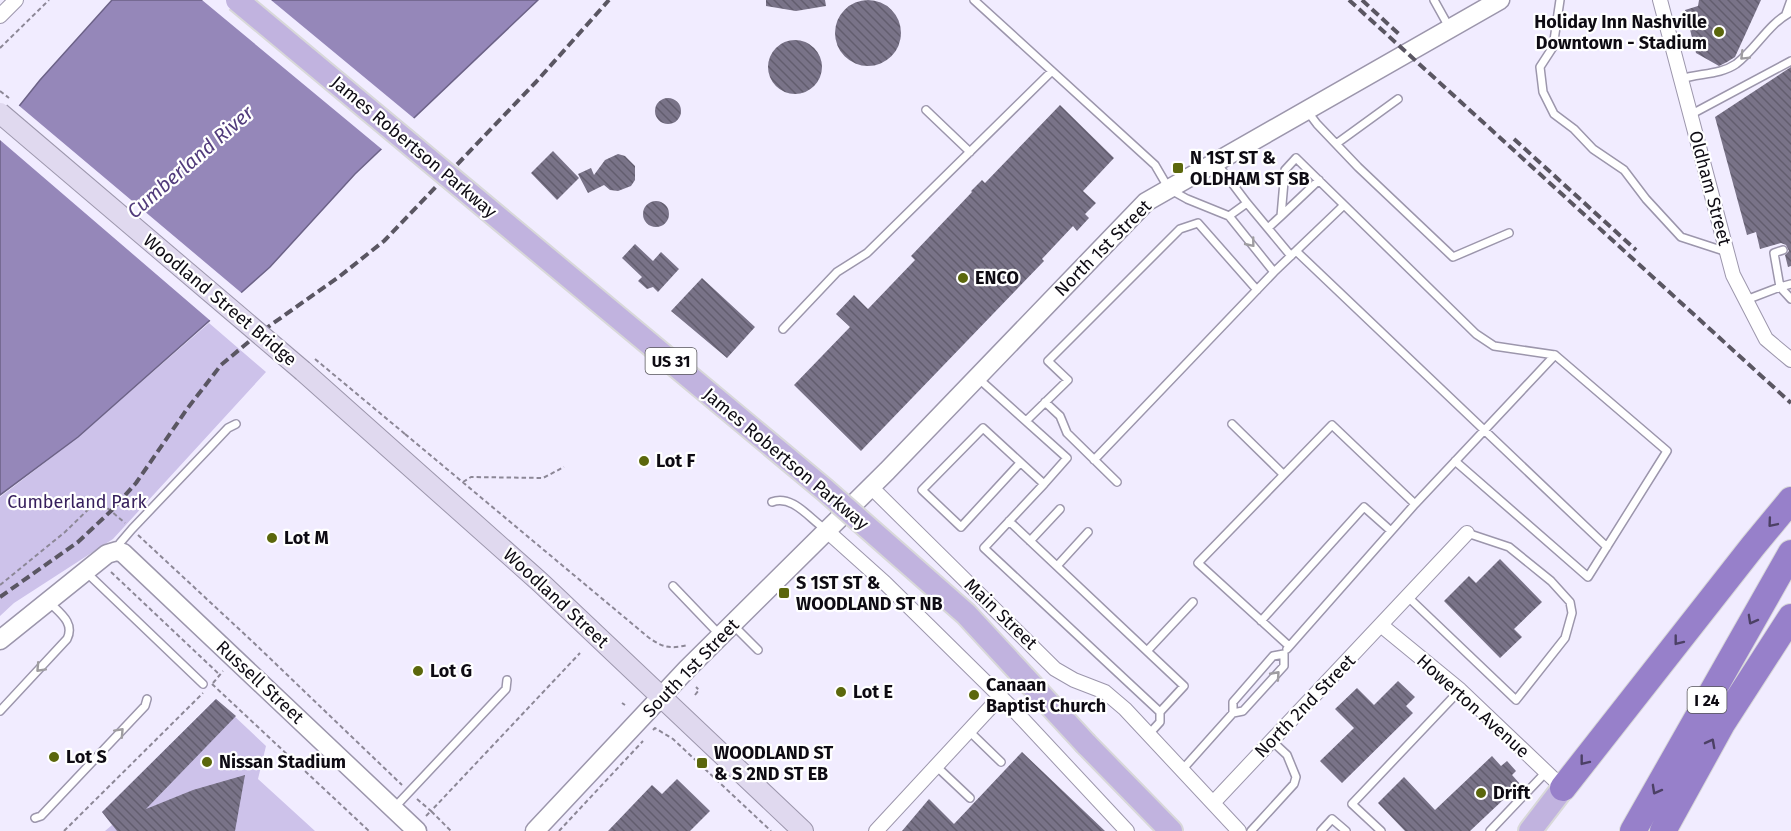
<svg xmlns="http://www.w3.org/2000/svg" width="1791" height="831" font-family="'Fira Sans',sans-serif">
	<style>
		.park { fill: #cdc2ea }
		.water { fill: #9587b9; stroke: #6c6287; stroke-width: 1.5 }
		.pier { fill: #f1ecff }
		.building { fill: url(#building-back-hatch) }
		.lines { fill: none; stroke-linecap: round; stroke-linejoin: round }
		.service-casing { stroke: #9c96ac; stroke-width: 10 }
		.minor-casing { stroke: #9c96ac; stroke-width: 16 }
		.tertiary-casing { stroke: #9c96ac; stroke-width: 21 }
		.secondary-casing { stroke: #9c96ac; stroke-width: 22 }
		.primary-casing { stroke: #d8d8d9; stroke-width: 26 }
		.motorway-casing { stroke: #d8d8d9; stroke-width: 28 }
		.path { stroke: #8c8796; stroke-width: 2; stroke-dasharray: 4.5 3; stroke-linecap: butt }
		.service { stroke: #fff; stroke-width: 7 }
		.minor { stroke: #fff; stroke-width: 14 }
		.tertiary { stroke: #fff; stroke-width: 18 }
		.secondary { stroke: #e0d9ef; stroke-width: 20 }
		.primary { stroke: #c1b3df; stroke-width: 22 }
		.motorway { stroke: #9780ca; stroke-width: 26 }
		.rail { stroke: #5a5662; stroke-width: 4; stroke-dasharray: 9 4.5; stroke-linecap: butt }
		.secondary-bridge-casing { stroke: #9c96ac; stroke-width: 22; stroke-linecap: butt }
		.primary-bridge-casing { stroke: #d8d8d9; stroke-width: 26; stroke-linecap: butt }
		.path-bridge { stroke: #8c8796; stroke-width: 2; stroke-dasharray: 4.5 3; stroke-linecap: butt }
		.secondary-bridge { stroke: #e0d9ef; stroke-width: 20 }
		.primary-bridge { stroke: #c1b3df; stroke-width: 22 }
		.oneway { stroke: #9f9da1 }
		.oneway2 { stroke: #4c4065 }
		.poi-dot { fill: #5b670c; stroke: #fff; stroke-width: 2 }
		.labels { text-anchor: middle; dominant-baseline: central; stroke-width: 4.5; stroke-linejoin: round; paint-order: stroke }
		.shield { fill: #fff; stroke: #56545a; stroke-width: 1.5 }
		.shield-label { font-size: 16px; font-weight: bold; fill: #0e0b13 }
		.poi-label { font-size: 18px; font-weight: bold; fill: #0e0b13; stroke: #fff; text-anchor: start }
		.street-label { font-size: 18px; fill: #0e0b13; stroke: #fff }
		.park-label { font-size: 18px; fill: #37205d; stroke: #fff }
		.water-label { font-size: 20px; font-style: italic; fill: #523c7c; stroke: #fff }
	</style>
	<defs>
		<pattern id="building-back-hatch" width="6" height="6" patternUnits="userSpaceOnUse" patternTransform="scale(1.5)"><rect width="6" height="6" fill="#797388"/><path d="M-1 5l2 2M0 0l6 6M5-1l2 2" fill="none" stroke="#625d6e"/></pattern>
	</defs>
	<rect width="100%" height="100%" fill="#f1ecff"/>
	<path class="park" d="M209,323L266,372L113,539L14,603L0,616V497L78,437Z
		M216,699L266,746L258,779L315,831H105L112,825L102,812Z"/>
	<path class="water" d="M112,0H538L355,174L270,267L78,437L0,495V130L40,80Z"/>
	<path class="pier" d="M202,0H271L416,120L384,151Z
		M17,104L244,295L213,323L0,140V125Z"/>
	<path class="building" d="M766,0H825L826,6L796,11L766,6Z
		M1699,0H1761L1735,57L1727,62L1719,66L1696,53L1685,10L1698,6Z
		M835 33a33 33 0 1 1 66 0a33 33 0 1 1-66 0Z
		M768 67a27 27 0 1 1 54 0a27 27 0 1 1-54 0Z
		M1791,67V266L1788,267L1785,255L1789,251L1786,245L1781,243L1760,249L1756,232L1747,235L1715,117Z
		M655 111a13 13 0 1 1 26 0a13 13 0 1 1-26 0Z
		M1060,105L1114,158L1083,191L1096,203L1085,214L1089,218L1077,231L1073,226L1042,259L1044,261L861,451L794,385L850,327L836,314L854,295L868,309L915,260L911,256L972,192L971,191L982,180L985,183Z
		M553,151L579,178L557,200L531,173Z
		M618,154L625,156L635,166V180L631,186L618,191L610,190L604,185L588,193L578,174L591,168L594,175L605,160Z
		M643 214a13 13 0 1 1 26 0a13 13 0 1 1-26 0Z
		M635,244L653,261L661,252L679,269L658,292L653,287L647,289L638,281L642,277L622,258Z
		M702,278L755,327L727,358L671,311Z
		M1500,559L1542,602L1514,629L1522,637L1500,658L1444,601L1469,576L1476,583Z
		M1398,681L1415,697L1406,706L1413,713L1342,783L1320,761L1354,728L1335,709L1357,688L1374,705Z
		M216,699L236,716L146,809L193,790L245,775L235,831H117L102,812Z
		M1022,752L1105,831H902L929,799L954,824Z
		M1492,756L1501,766L1507,761L1516,771L1512,775L1520,784L1470,831H1405L1378,803L1404,777L1435,810Z
		M677,779L710,811L690,831H608L652,785L662,794Z"/>
	<g class="lines">
		<g class="service-casing">
			<path id="service" d="M974,0L1155,165L1169,189L1187,199L1229,216L1274,272
				M1434,0L1449,27
				M1560,0L1553,47L1540,67L1543,92L1554,114L1574,129L1593,149L1624,170L1646,199L1681,237L1727,252
				M1786,14L1791,0
				M1681,79C1699,73 1720,75 1736,64C1756,49 1768,24 1791,12
				M926,110L970,152
				M1308,112L1317,124L1358,167L1453,257L1509,233
				M1690,115L1791,61
				M1336,144L1398,99
				M1216,162L1247,203L1291,256
				M1229,216L1247,203
				M1281,216L1319,180
				M1268,228L1281,216L1285,170L1296,158L1476,334L1494,346L1555,355L1667,451L1588,577L1455,461
				M1783,250L1774,253L1780,287L1791,284
				M1296,251L1607,547
				M1746,300L1780,287L1791,299
				M783,329L837,272L867,253L1052,71
				M979,379L1067,458L1044,484L983,428L922,490L961,527L1020,463
				M1045,402L1060,416L1067,433L1117,482
				M1026,421L1068,380L1048,361L1180,229L1198,223L1257,290
				M1232,424L1283,474
				M1094,460L1274,272L1344,205
				M772,502C792,494 810,519 825,529
				M1009,521L1184,686L1160,712L984,548L1044,484
				M1030,541L1060,509
				M118,550L120,543L132,529L211,446L228,428L236,424
				M1057,566L1088,532
				M87,573L203,684
				M673,586L719,634
				M1408,597L1516,700L1565,638L1572,613L1570,602L1551,581L1509,547L1467,533
				M1261,621L1364,507L1391,531
				M732,624L758,650
				M1289,646L1198,563L1332,425L1415,504L1555,355
				M1287,649L1415,504
				M1147,651L1193,602
				M0,711L67,639C75,623 60,613 50,603
				M969,731L1001,762
				M1149,734L1160,722V712
				M936,766L970,798
				M1182,770L1233,713L1243,711L1284,666V654L1273,656L1233,702V713
				M395,807L506,689L507,680
				M35,818L41,816L145,706L147,699
				M1251,831L1294,784L1296,777L1287,755L1272,741
				M1321,831L1332,819L1346,831
				M1381,831L1352,804L1460,690
				M1490,831L1546,772"/>
		</g>
		<g class="minor-casing">
			<path id="minor" d="M1660,0L1733,275L1766,339L1791,360
				M0,16L16,0
				M871,487L1055,669L1074,680L1105,692L1125,709L1239,831
				M827,531L885,583L1015,711L1127,831
				M1382,626L1460,690L1563,788
				M1213,803L1467,533
				M876,831L1001,696"/>
		</g>
		<g class="tertiary-casing">
			<path id="tertiary" d="M0,640L107,554L117,551L123,553L417,831
				M535,831L687,669L887,471L1146,202L1500,0"/>
		</g>
		<g class="secondary-casing">
			<path id="secondary" d="M303,371L541,583L803,831"/>
		</g>
		<g class="primary-casing">
			<path id="primary" d="M1086,744L1171,831
				M1530,831L1563,788"/>
		</g>
		<g class="motorway-casing">
			<path id="motorway" d="M1563,788L1753,546L1791,500
				M1633,831L1791,553
				M1663,831L1722,724L1791,617"/>
		</g>
		<path class="path" d="M0,48L49,0
			M405,434L648,637C663,648 670,649 688,645
			M463,482L471,477L543,478L564,467
			M138,535L254,643L402,785
			M111,572L220,675
			M0,585L65,532L98,500L125,523
			M213,683L223,671
			M212,684L369,831
			M695,695L699,690L696,687
			M622,703L625,705
			M653,730L655,728L673,739L771,831
			M417,799L431,811L580,653
			M426,816L431,811L451,831
			M64,831L203,693
			M559,831L643,741"/>
		<use href="#service" class="service"/>
		<use href="#minor" class="minor"/>
		<use href="#tertiary" class="tertiary"/>
		<use href="#secondary" class="secondary"/>
		<use href="#primary" class="primary"/>
		<use href="#motorway" class="motorway"/>
		<path class="rail" d="M1349,0L1791,403
			M1362,0L1401,36
			M1514,139L1636,250
			M0,597L78,542L112,510L136,483L187,409L221,365L258,334L340,276L384,241L536,82L609,0"/>
		<g class="secondary-bridge-casing">
			<path id="secondary-bridge" d="M0,113L303,371"/>
		</g>
		<g class="primary-bridge-casing">
			<path id="primary-bridge" d="M237,0L825,490L966,614L1086,744"/>
		</g>
		<path class="path-bridge" d="M0,91L9,98
			M315,359L405,434"/>
		<use href="#secondary-bridge" class="secondary-bridge"/>
		<use href="#primary-bridge" class="primary-bridge"/>
	</g>
	<defs><path id="oneway-chevron" d="M-2-3.5L2.5 0L-2 3.5" fill="none" stroke-width="1.6" stroke-linecap="round" stroke-linejoin="round" transform="scale(1.5)"/></defs>
	<g class="oneway">
		<use href="#oneway-chevron" transform="translate(1744 56) rotate(135)"/>
		<use href="#oneway-chevron" transform="translate(1251 243) rotate(51)"/>
		<use href="#oneway-chevron" transform="translate(40 668) rotate(133)"/>
		<use href="#oneway-chevron" transform="translate(1276 675) rotate(-48)"/>
		<use href="#oneway-chevron" transform="translate(120 732) rotate(-47)"/>
	</g>
	<g class="oneway2">
		<use href="#oneway-chevron" transform="translate(1772 523) rotate(130)"/>
		<use href="#oneway-chevron" transform="translate(1752 620) rotate(119)"/>
		<use href="#oneway-chevron" transform="translate(1678 641) rotate(128)"/>
		<use href="#oneway-chevron" transform="translate(1711 743) rotate(-62)"/>
		<use href="#oneway-chevron" transform="translate(1584 761) rotate(128)"/>
		<use href="#oneway-chevron" transform="translate(1656 790) rotate(119)"/>
	</g>
	<g class="poi-dot">
		<circle cx="1719" cy="32" r="6"/>
		<rect x="1172" y="162" width="12" height="12" rx="3"/>
		<circle cx="963" cy="278" r="6"/>
		<circle cx="644" cy="461" r="6"/>
		<circle cx="272" cy="538" r="6"/>
		<rect x="778" y="587" width="12" height="12" rx="3"/>
		<circle cx="418" cy="671" r="6"/>
		<circle cx="841" cy="692" r="6"/>
		<circle cx="974" cy="695" r="6"/>
		<circle cx="54" cy="757" r="6"/>
		<circle cx="207" cy="762" r="6"/>
		<rect x="696" y="757" width="12" height="12" rx="3"/>
		<circle cx="1481" cy="793" r="6"/>
	</g>
	<g class="labels">
		<g class="shield">
			<rect x="645.5" y="348" width="51" height="26" rx="4.5"/>
			<rect x="1687.5" y="687" width="39" height="26" rx="4.5"/>
		</g>
		<g class="shield-label">
			<text x="671" y="361">US 31</text>
			<text x="1707" y="700">I 24</text>
		</g>
		<g class="poi-label">
			<text x="1707" y="22" text-anchor="end">Holiday Inn Nashville<tspan x="1707" dy="21">Downtown - Stadium</tspan></text>
			<text x="1190" y="158">N 1ST ST &amp;<tspan x="1190" dy="21">OLDHAM ST SB</tspan></text>
			<text x="975" y="278">ENCO</text>
			<text x="656" y="461">Lot F</text>
			<text x="284" y="538">Lot M</text>
			<text x="796" y="583">S 1ST ST &amp;<tspan x="796" dy="21">WOODLAND ST NB</tspan></text>
			<text x="430" y="671">Lot G</text>
			<text x="986" y="685">Canaan<tspan x="986" dy="21">Baptist Church</tspan></text>
			<text x="853" y="692">Lot E</text>
			<text x="714" y="753">WOODLAND ST<tspan x="714" dy="21">&amp; S 2ND ST EB</tspan></text>
			<text x="66" y="757">Lot S</text>
			<text x="219" y="762">Nissan Stadium</text>
			<text x="1493" y="793">Drift</text>
		</g>
		<g class="street-label">
			<text transform="translate(414 147) rotate(40)">James Robertson Parkway</text>
			<text transform="translate(1710 188) rotate(75)">Oldham Street</text>
			<text transform="translate(1103 248) rotate(-45)">North 1st Street</text>
			<text transform="translate(220 300) rotate(40)">Woodland Street Bridge</text>
			<text transform="translate(786 459) rotate(40)">James Robertson Parkway</text>
			<text transform="translate(556 598) rotate(43)">Woodland Street</text>
			<text transform="translate(1001 614) rotate(44)">Main Street</text>
			<text transform="translate(691 668) rotate(-46)">South 1st Street</text>
			<text transform="translate(260 682) rotate(43)">Russell Street</text>
			<text transform="translate(1305 706) rotate(-46)">North 2nd Street</text>
			<text transform="translate(1473 706) rotate(42)">Howerton Avenue</text>
		</g>
		<g class="park-label">
			<text x="77" y="502">Cumberland Park</text>
		</g>
		<g class="water-label">
			<text transform="translate(190 162) rotate(-41)">Cumberland River</text>
		</g>
	</g>
</svg>
